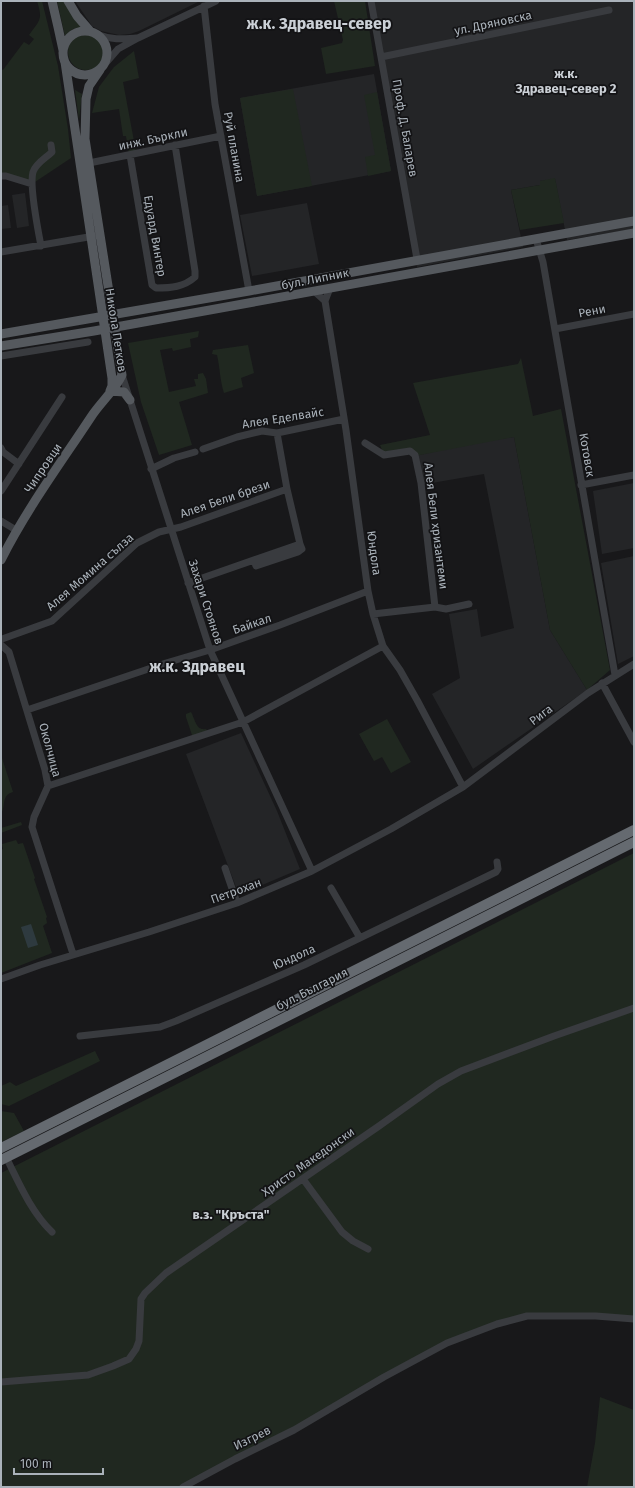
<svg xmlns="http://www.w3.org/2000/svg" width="635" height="1488" font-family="'Fira Sans',sans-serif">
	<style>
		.built { fill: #242527 }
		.green { fill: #202820 }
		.water { fill: #2e3a3f }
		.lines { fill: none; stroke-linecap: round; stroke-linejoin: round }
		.minor { stroke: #393b3f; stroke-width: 7 }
		.major { stroke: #55595e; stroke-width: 9 }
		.highway { stroke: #656a70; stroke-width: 10 }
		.labels { text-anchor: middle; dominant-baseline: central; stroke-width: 3.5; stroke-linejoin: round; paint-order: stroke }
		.street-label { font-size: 12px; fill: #aab2ba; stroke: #131315 }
		.neighbourhood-label { font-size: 13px; font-weight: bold; fill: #cbd0d6; stroke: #131315 }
		.district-label { font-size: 16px; font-weight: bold; fill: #cbd0d6; stroke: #131315 }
	</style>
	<rect width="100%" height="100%" fill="#18181a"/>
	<path class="built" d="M75,1H200L139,31L130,34L119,35L101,31L92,26Z
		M368,1H634V229L567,240L555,179L540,181V185L511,190L523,247L417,267Z
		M374,74L391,171L257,196L240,98Z
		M25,193L29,226L17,228L12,195Z
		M307,203L319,264L252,276L240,215Z
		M8,205L11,228L1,229V206Z
		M514,437L550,630L587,690L473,769L432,694L460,678L449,614L477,609L481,637L514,628L484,474L420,485L415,456L478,442Z
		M634,483V548L602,554L593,491Z
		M634,556V656L618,664L601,563Z
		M241,733L277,811L300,869L239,895L186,754Z"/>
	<path class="green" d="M37,1H42L58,66L68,129L71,158L32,184L1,175V69L3,70L24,42L29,45L34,39L29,35C40,20 43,20 37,1Z
		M57,1H65L82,27L73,29L65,36Z
		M334,1H365L375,66L326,74L321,48L342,43L343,40Z
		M68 52a18 18 0 1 1 36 0a18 18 0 1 1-36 0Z
		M134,51L139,78L123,82L136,152L129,154L126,136H123L119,109L92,113L99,87L114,67Z
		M293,89L312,186L257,196L240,98Z
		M75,90L82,94L79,120Z
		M377,92L391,171L368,176L365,157L375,155L364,95Z
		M555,178L564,223L520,230L511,190L540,185V181Z
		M199,331L198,337L190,339L191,347L173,351L172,348L160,350L169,392L196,386L194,379H198V374L203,373L206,379L208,393L179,402L192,445L159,455L141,402L128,343Z
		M248,345L254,373L241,378L243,387L224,393C220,381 220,368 217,355L212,354L213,350Z
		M521,358L533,416L561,409L610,670L587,690L550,630L514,437L415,456L410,451L384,455L380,445L430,435L413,383L518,364Z
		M191,712C195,719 196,731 206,729L208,733L193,738L186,717V714Z
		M387,719L411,762L391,773L382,757L374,761L359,734Z
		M1,755L13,792C1,795 6,806 1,814Z
		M21,822L22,825L1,833V828Z
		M16,840L18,844L23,843L35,878L34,879L47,917L46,918L47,923L43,926L52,953L1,973V850L3,849L2,844Z
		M634,853V1321L534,1316L447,1343L331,1407L183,1487H1V1173Z
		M95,1051L100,1061L9,1106L1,1104V1086L10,1082L16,1086Z
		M1,1111L14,1113L24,1131L1,1142Z
		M600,1397L634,1410V1487H587L595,1443Z"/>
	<path class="water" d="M31,924L38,945L28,948L21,927Z"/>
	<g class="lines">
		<path class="minor" d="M371,1L417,259
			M204,6L215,104L249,291
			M99,35C112,40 122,39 136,38
			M381,57L609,10
			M105,64L118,49L138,38L216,1
			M130,155L152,285L156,288C171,288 184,287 195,277V271L175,145
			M89,163L221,136
			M1,176H6L32,184
			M536,239L543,262L615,675
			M41,246C38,230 29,185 33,172C36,163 46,158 52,152L51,145
			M1,252L100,235
			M315,292L325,301L330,288
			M325,301L346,430L368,591L373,614L383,646L400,670L417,700L463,787
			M555,329L634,314
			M1,356L88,342
			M122,375L210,650L312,871
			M365,443L384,455L410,451L415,455L421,483L435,607
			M1,448L3,452L19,464
			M203,449L237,437L262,431L277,433L344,419
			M151,469L174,458L195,452
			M581,485L634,475
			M1,491L62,397
			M1,521L16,530
			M254,560L256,566L298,552L302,549L300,544
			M188,583L300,544L287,489
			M373,614L435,607L446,609L469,604
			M2,639L52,621L137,543L159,532L181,527L287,489L277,433
			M1,645L9,652L45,770L48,786L34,817L32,827L73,954
			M602,683L634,742
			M27,710L166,663L210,650L280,625L368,591
			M48,786L243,722L383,646
			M225,868L237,903
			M331,888L360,938
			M1,979L40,965L149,932L237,903L312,871L391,829L463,787L588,693L634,664
			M80,1036L160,1027L176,1021L304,965L496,872L498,869L497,862
			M6,1157C19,1183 31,1212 52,1232
			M303,1179L342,1232L353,1241L368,1249
			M1,1382L88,1375L113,1366L129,1359L136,1349L139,1341L141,1299L145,1293L166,1273L379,1126L438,1084L461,1071L554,1036L634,1008
			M183,1487L235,1459L294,1430L384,1377L447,1343L497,1324L527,1316H596L634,1319"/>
		<path class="major" d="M52,1L58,27L63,50
			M68,1L77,16L90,31
			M63 53a22 22 0 1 1 44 0a22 22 0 1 1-44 0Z
			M65,62L112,378V386L110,391
			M1,334L249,291L634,221
			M1,346L94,331L634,233
			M110,391L124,392L130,400
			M1,560C26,510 60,464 91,417C100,403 115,390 122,375L85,139L86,99L89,86L100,70"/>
		<path class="highway" d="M1,1148L634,830
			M1,1160L634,842"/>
	</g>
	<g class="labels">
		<g class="street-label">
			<text transform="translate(493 23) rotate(-12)">ул. Дряновска</text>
			<text transform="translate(405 128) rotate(80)">Проф. Д. Баларев</text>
			<text transform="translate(153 139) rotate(-12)">инж. Бъркли</text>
			<text transform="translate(234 147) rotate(80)">Руй планина</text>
			<text transform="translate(155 236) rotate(80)">Едуард Винтер</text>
			<text transform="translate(315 279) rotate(-11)">бул. Липник</text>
			<text transform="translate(592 311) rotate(-11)">Рени</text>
			<text transform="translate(116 330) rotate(81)">Никола Петков</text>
			<text transform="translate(283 418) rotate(-9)">Алея Еделвайс</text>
			<text transform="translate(587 455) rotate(80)">Котовск</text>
			<text transform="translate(43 468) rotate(-56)">Чипровци</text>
			<text transform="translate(225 499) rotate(-19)">Алея Бели брези</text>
			<text transform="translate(436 526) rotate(83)">Алея Бели хризантеми</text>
			<text transform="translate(374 553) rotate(82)">Юндола</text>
			<text transform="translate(90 572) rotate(-41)">Алея Момина сълза</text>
			<text transform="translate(206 602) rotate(72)">Захари Стоянов</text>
			<text transform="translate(252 624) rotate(-19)">Байкал</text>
			<text transform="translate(541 715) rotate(-37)">Рига</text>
			<text transform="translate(50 750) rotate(75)">Околчица</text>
			<text transform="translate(236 891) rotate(-20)">Петрохан</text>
			<text transform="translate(294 957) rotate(-24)">Юндола</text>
			<text transform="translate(312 989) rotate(-27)">бул. България</text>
			<text transform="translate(308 1162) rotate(-35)">Христо Македонски</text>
			<text transform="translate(252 1438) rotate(-26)">Изгрев</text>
		</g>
		<g class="neighbourhood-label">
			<text x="566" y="73">ж.к.<tspan x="566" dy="15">Здравец-север 2</tspan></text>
			<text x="231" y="1214">в.з. "Кръста"</text>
		</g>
		<g class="district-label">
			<text x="319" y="23">ж.к. Здравец-север</text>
			<text x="197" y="666">ж.к. Здравец</text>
		</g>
	</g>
	<rect width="635" height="1488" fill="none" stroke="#aab2ba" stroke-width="4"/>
	<path d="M14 1468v6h89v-6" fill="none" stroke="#aab2ba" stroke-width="2"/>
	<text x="20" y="1468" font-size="12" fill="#aab2ba" stroke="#131315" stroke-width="3" paint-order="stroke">100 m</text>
</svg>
